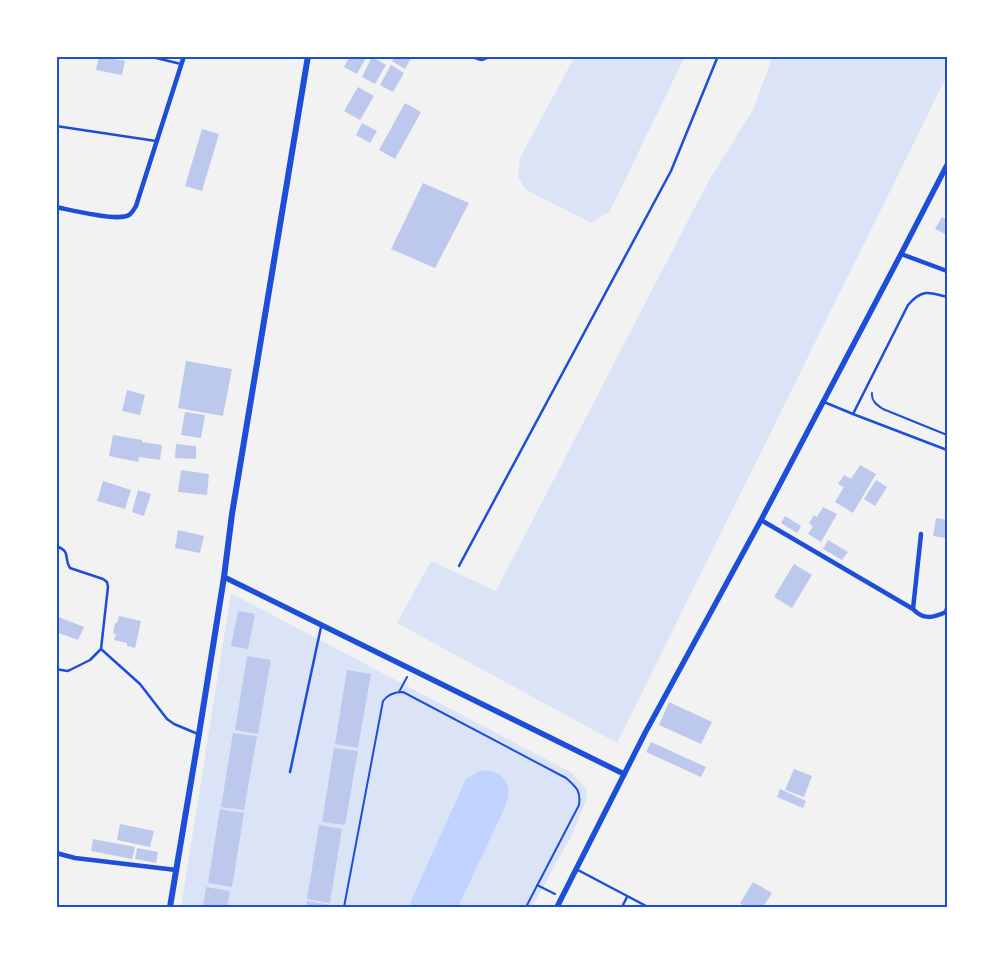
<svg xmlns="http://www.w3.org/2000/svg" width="1003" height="963" font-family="'PT Sans Narrow',sans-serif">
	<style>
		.green { fill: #dbe4f7 }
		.water { fill: #bfd3fe }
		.building { fill: #bdc9ec }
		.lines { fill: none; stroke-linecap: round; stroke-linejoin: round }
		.path { stroke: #1d4ed8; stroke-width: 2 }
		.service { stroke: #1d4ed8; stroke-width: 2.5 }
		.minor { stroke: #1d4ed8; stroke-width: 4.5 }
		.tertiary { stroke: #1d4ed8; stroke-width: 5.5 }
		.secondary { stroke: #1d4ed8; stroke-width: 6 }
		.neatline { fill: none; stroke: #1d4ed8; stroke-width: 2 }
	</style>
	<rect width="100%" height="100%" fill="#f2f2f2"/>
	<path class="green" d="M575,56H685L610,211L592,223L526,190L518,177L520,158Z
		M773,56H947V76L617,743L397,623L431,561L496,591L708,182L753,110Z
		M231,593L572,773L587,790L586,801L572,835L532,907H181Z"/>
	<path class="water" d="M488,770C510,776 512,790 504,809L458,907H411V901L466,779L480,771Z"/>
	<path class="building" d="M99,56L125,61L122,75L96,70Z
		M350,56H367L357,74L344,67Z
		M395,56H412L405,69L392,61Z
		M372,57L386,65L375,84L362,77Z
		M391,65L404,73L393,92L380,85Z
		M358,87L374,96L360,120L344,111Z
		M405,103L421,112L395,159L379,150Z
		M362,123L377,131L370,143L356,135Z
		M202,129L219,134L202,191L185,186Z
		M423,183L469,203L435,268L391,249Z
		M942,217L947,220V230L945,234L935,229Z
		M186,361L232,369L223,416L178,408Z
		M127,390L145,395L140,415L122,411Z
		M185,412L205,415L201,438L181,435Z
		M113,435L142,440V442L162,445L160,460L139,457L138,462L109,456Z
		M176,444L196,446V459L175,458Z
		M860,465L876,474L853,513L835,502L844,487L838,484L844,475L851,479Z
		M181,470L209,474L207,495L178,492Z
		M876,480L887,487L875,506L864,499Z
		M103,481L131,490L125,509L97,501Z
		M138,490L151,494L144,516L132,512Z
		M823,507L837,514L821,542L808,534L813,526L809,523L814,515L817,517Z
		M785,516L801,526L797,533L781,523Z
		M936,518L947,520L945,538L933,536Z
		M178,530L204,536L200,553L175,548Z
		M828,540L848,552L842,560L823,549Z
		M794,564L812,575L792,608L774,597Z
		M238,611L255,614L248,649L231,646Z
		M56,616L84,627L78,640L56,632Z
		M119,616L141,621L135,648L127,646V643L114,640L116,634L113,633L115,623H117Z
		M247,656L271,660L258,734L235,730Z
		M347,670L371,674L358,748L335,744Z
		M669,702L712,722L701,744L659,725Z
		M233,733L257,736L244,810L221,807Z
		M651,742L706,767L701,777L646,752Z
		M334,748L358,751L345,825L322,822Z
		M794,769L812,776L804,797L785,790Z
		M780,789L806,801L803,808L777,797Z
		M220,809L244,813L232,887L208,883Z
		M120,824L154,831L150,847L117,840Z
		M319,825L342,829L330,903L307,899Z
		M93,839L135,847L132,859L91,851Z
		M137,848L158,852L156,863L135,859Z
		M753,882L772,893L763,907H746L740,903Z
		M206,887L230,891L227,907H203Z
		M307,901L330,905V907H306Z"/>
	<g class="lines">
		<path class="path" d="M872,393C871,401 877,405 883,409L947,435
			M399,692L407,677
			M537,885L555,894
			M344,907L383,701C388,694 395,692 403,692L566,778C577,788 581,791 579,805L526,907"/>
		<path class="service" d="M148,56L181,64
			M56,126L156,141
			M824,402L853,414L947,450
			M853,414L908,305C922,289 928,292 947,297
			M56,546C72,552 63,557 70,568L103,579L107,582L108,587L101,649
			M459,566L671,171L718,56
			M56,669L67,671L70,670L90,660L101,649L140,684L167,719L174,724L198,734
			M290,772L321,627
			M576,869L648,907
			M622,907L627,897"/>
		<path class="minor" d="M475,57L482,59L490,56
			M56,207C71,210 118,222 129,215C132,213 134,209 136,206L184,56
			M901,254L947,271
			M761,520L913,609C923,620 933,618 946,612L947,608
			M913,609L921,534
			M56,853L75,858L176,870"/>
		<path class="tertiary" d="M224,577L624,774
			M557,907L645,733L761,520L901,254L947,165"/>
		<path class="secondary" d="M170,907L199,734L224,577L232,514L308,56"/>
	</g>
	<rect width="1003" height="963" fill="none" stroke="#ffffff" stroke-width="115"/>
	<rect x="58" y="58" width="888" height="848" class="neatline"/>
</svg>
